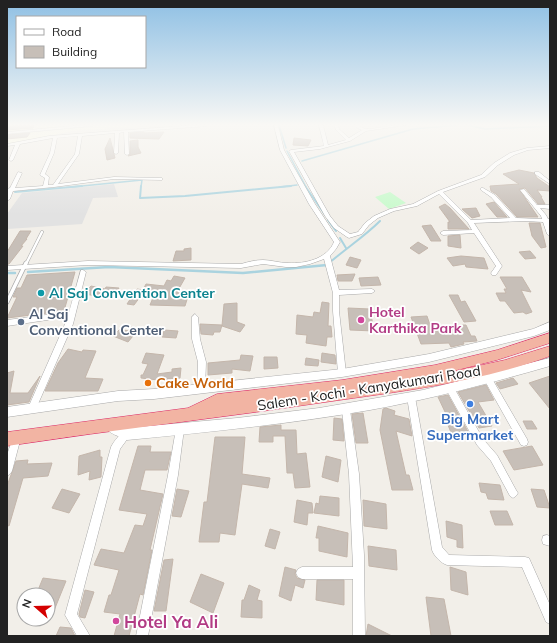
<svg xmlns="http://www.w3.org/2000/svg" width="557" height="643" font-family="Mulish,sans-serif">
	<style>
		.education { fill: #ffffe5 }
		.park { fill: #c8facc }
		.parking { fill: #e2e2e2 }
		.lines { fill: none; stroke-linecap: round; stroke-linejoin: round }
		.stream-far2 { stroke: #aad3df; stroke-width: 1.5 }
		.stream-far1 { stroke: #aad3df; stroke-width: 2 }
		.stream { stroke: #aad3df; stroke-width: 2.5 }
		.building { fill: #c7bfb8; stroke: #c4b6ab }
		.service-far2-casing { stroke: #a9a9a9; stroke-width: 3 }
		.service-far1-casing { stroke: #a9a9a9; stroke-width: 3.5 }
		.service-casing { stroke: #a9a9a9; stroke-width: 5 }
		.minor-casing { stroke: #a9a9a9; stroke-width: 1 }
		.tertiary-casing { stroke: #a9a9a9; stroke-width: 1 }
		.trunk-casing { stroke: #dc2a67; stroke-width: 1 }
		.service-far2 { stroke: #fff; stroke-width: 2 }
		.service-far1 { stroke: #fff; stroke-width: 2.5 }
		.service { stroke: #fff; stroke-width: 3.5 }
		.minor { fill: #fff; fill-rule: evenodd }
		.tertiary { fill: #fff; fill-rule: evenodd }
		.trunk { fill: #f2b4a3; fill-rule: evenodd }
		.culture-dot { fill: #0f9aa8; stroke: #fff; stroke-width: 1.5 }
		.hotel-dot { fill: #d1479c; stroke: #fff; stroke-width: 1.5 }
		.service-dot { fill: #5c6f8a; stroke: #fff; stroke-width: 1.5 }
		.food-dot { fill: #e8710a; stroke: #fff; stroke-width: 1.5 }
		.shop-dot { fill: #3f7fe0; stroke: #fff; stroke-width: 1.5 }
		.labels { text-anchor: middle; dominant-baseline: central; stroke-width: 3.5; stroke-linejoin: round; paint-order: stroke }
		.culture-label { font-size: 14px; font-weight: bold; fill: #0d838f; stroke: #fff; text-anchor: start }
		.hotel-label { font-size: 14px; font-weight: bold; fill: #b23c85; stroke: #fff; text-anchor: start }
		.service-label { font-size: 14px; font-weight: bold; fill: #4e5e75; stroke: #fff; text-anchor: start }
		.food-label { font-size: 14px; font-weight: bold; fill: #c56008; stroke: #fff; text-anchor: start }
		.street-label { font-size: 14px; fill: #222; stroke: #fff }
		.shop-label { font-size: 14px; font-weight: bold; fill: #366cbe; stroke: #fff }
		.near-hotel-label { font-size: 17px; font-weight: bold; fill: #b23c85; stroke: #fff; text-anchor: start }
	</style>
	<rect width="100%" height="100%" fill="#f2efe9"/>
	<path class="education" d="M7,125H155L72,131L7,145Z"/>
	<path class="park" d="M390,192L406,203L389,209L375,197Z"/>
	<path class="parking" d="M114,184L118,197L93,198L82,224L7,229V214L22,193Z"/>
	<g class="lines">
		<path class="stream-far2" d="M279,125L286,148
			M468,125L485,129L550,126
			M287,151L306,187
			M302,161L413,129L458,125
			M72,187L142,180L141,187
			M280,187L297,185"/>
		<path class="stream-far1" d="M141,186L140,198L185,196L291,186
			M305,186L326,216
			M15,192L82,186
			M328,220L336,231
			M340,238L346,248
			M328,264C345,249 364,237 380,221"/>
		<path class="stream" d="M28,272L109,267L243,273L327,265L329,263
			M7,273H15"/>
	</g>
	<path class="building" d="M23,125H34L33,128L7,130L9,126Z
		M144,132V133L164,132L159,139L130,138V133Z
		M30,133L27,137L7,139V135Z
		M110,138L115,158L107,160L105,149Z
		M294,138L311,140L308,146L293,145Z
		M138,140V147L141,153L128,156L130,154V141Z
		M519,170L534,173L537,178L550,187V191L537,190L542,197H541L545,204H538L525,188L519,189L538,217H517L496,194L491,191L490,186L519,184L503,174Z
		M494,202L507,217H497L486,204Z
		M445,204L450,208L469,229H448V222H450L439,207Z
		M476,208L480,216L472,218L462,209Z
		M529,223H540L546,247L541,248L532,236Z
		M431,225L441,241H431L422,226Z
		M20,231H31L26,239H27L21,246H23L9,264H7V252Z
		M460,235L461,248L448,246V236Z
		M418,242L428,248L419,254L410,248Z
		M191,248V260L173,261L176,251H184V249Z
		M530,251L536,258L525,259L519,252Z
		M461,256L484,258L488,269L466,267L465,264L453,266L447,258Z
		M350,257L361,260L357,268L346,265Z
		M75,272L64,311L7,318L17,297H13L17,288H21L27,275Z
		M355,274L352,281H338L337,275Z
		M174,276L185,278L177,292L189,293L185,306L150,305L155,293H143L134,305L127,304L137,289L143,290L146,284L164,286L167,280L171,281Z
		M378,277L381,285L361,286L359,278Z
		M500,277H522L531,292L521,290L532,312L526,314L523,312L514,313L505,301H500L496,293H506L504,289H507Z
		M91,286L105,289L106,287L119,288L113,298L83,294Z
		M449,295H458L461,302L465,301L476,321L464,322Z
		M322,302L329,303L328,326H331L332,337H327L326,346L306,343L307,335L296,334L297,315L313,317L314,312L320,313Z
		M237,303V322L245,325L240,332L222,326L224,304Z
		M348,308L370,309L374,331L350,330Z
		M427,316L432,331L459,329L458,325H466L471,336H475L477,341L463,342L464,344L451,347L449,343L421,344L411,317Z
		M200,324L222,325L220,332H214L213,335L201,334Z
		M131,327L138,330L128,342L113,336L120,329L128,331Z
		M164,330L178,331L176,338L162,337Z
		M68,349L82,352L83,350L96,351L85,378L103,379L98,391H45L58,363Z
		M146,353L164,355L157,374L172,372V369L181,368L180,378L158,380L141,378V375H143L148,364L142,363Z
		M322,353L335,355L336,364L321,362Z
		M241,355L253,356L250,371L232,369V373L208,375V363L240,360Z
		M264,357H277L278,368L264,369Z
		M306,358L319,360L318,366L305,365Z
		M14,371L10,393H28L40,376L29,402L7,405V373Z
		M550,376V409L529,383Z
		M513,378L518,384L500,389L496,383Z
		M486,385L494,400L478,402L492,426L479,428L458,392Z
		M448,395L472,439L454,440L444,415L446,414L438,397Z
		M386,408L395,411L394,415L409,419L412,436L396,431L406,475H409L413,490H392L380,430L383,409Z
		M363,413L368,443H356L352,414Z
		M334,418L342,419L344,441L333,440Z
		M523,421H532L537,429H527Z
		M281,425V430H296L297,454L306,453L310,487L295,488L293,473H287L285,436H273V442H259L260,427Z
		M215,437H245L242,474L270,478L268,488L242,484L235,535L220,533L219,542H199L204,502H207Z
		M138,446H151L150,452H171L167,470H145L140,490L163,494L150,550H152L143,595L140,594L129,636H114L120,614L104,612L109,595H111L119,570L94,565L101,549L124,553L135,525L143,526L147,514L119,510Z
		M532,446L543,465L514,470L503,451Z
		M100,450V457H102L101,477L89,480L90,471L78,475L79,456Z
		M326,456L341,460L338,482L322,477Z
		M28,460L27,464L52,463L48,476L23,478L9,526L7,525V486L16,461Z
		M479,483L500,485L504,500L488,499L486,493L481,492Z
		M62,489L80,494L69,513L52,508Z
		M177,489L189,491L181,517L172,516Z
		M531,489L544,490L550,508L537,507Z
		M320,496L339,498V516L314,513L316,503L319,504Z
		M297,500L312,503L313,513H308L307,525L294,522Z
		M363,500L386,504L387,529L364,526Z
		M490,511H507L513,525H495Z
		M446,521L462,525L463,548L457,547V540L447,537Z
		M318,526L348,533L347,557L319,551V538H316Z
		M270,529L280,532L275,549L265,546Z
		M368,546L396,550L397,570L369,566Z
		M173,559L166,611H154L164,560Z
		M285,567L296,570L295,574L297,578L305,580L303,588L295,585L291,601L279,596Z
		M450,567L466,572L468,595L451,590Z
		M201,574L224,583L213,613L190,602Z
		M43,578L66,581L53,613H48V595H36Z
		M317,580H344V605L316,600Z
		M249,585L260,590L257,600L262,601V618L241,617L242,600H244Z
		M85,590L94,592L85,618L80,617L79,614Z
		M426,597L444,599L451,636H431Z
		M368,624L392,636H366Z
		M60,627L71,628L75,636H56Z"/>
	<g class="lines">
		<g class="service-far2-casing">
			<path id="service-far2" d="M7,133L92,125"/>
		</g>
		<g class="service-far1-casing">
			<path id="service-far1" d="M26,264L42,232"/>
		</g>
		<g class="service-casing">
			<path id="service" d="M7,302L26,263"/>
		</g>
		<g class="minor-casing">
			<path id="minor" d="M195,125H209L207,126L128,132L129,154L127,155L125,154L124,132L119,133L118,153L116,154L114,153L115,133L82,136L79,154L58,184L114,177L160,178H162V180L114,179L54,187L13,191L10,199L7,201V194L8,191H7V189L10,188L18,172L22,173L15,188L43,186L45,178L40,175L50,153L53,138L20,144L13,160L11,161L9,160L15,145L7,146V144L49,136ZM78,136L75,154L53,185H48L49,177L45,174L54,153L57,138Z
				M274,125H278L284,150L315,204L340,242L336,249L330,256L339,290L372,289L375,291L372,293L339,295V311L346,373L345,375L342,376L339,375L338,373L333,311V293L324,259L310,264L296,267H286L263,264L241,268L88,265L7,270V266L88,261L241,264C248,262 255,260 263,260C271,260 279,263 288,263C305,264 327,259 334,242L309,204L280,150Z
				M319,125H323L328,145L346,140L336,130L334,125H338L339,129L349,138L362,130L357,128L354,125C359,125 362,128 366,129C379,129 393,124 406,125L366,131L350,141L320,149L294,152L330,216L338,226L350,234L358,232L365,223L374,216L390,209L413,204L438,191L481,175L494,163L510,153L527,148L550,146V148L528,150L514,155L498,165L485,177L443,192L471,220L510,218L491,197L481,190V188H483L495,195L516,218L542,219L541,216L520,190L524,189L537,205H550V209L540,208L546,215L548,219H550V223H549L550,236L547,234L543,222L525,221L474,223L502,266L496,275H492L491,273L496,266L474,233L443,235L440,233L443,231L472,230L468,223L439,194L417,206L394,211L378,218L369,225L362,234L349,238L347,237L334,228L325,216L289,151L291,150L324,146Z
				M535,172H539L550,181V184L535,174Z
				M81,270H83L86,272L73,324L35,411L32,412L29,411L28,408L65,324L67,317L7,326V320L69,312Z
				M195,314L198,317L200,339L206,362L205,389L204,392L201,393L198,392L197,389L198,362L192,339V317Z
				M488,376L491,377L527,439L528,442L527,445L524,446L521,445L485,381L484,379L485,377Z
				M450,385L453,386L483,439L497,455L516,490L518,493L516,496L513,498L510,496L491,461L477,445L446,389L447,386Z
				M411,393L414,394L415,397L442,547L449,555L525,557L529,558L550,605V624L546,622L522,567L447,565C441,563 434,556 432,550L407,397L408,394Z
				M346,406L349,407L350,410L359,474L364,555L365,636H353V579H302L298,577L296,573L298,569L302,567H353L349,474L342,410L343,407Z
				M180,425L183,426L184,429L178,475L148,636H136L168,475L176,429L177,426Z
				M127,430L130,431L131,434L120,449L77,614L90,636H77L65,615L111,447C114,441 121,432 127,430Z
				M17,433L20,434L21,437L12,471L10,474L7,476V455L14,434Z
				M547,535L550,536V546L543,544L542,540L543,536Z"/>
		</g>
		<g class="tertiary-casing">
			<path id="tertiary" d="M550,322V330L534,336L429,362L342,377L154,399L118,401L7,417V407L118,391L154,389L342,369L429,354L533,329Z
				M550,358V366C491,383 431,399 370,410C290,424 208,432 127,440C119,436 108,434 104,425L106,421L110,420L127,428L237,418L319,408L423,390Z"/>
		</g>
		<g class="trunk-casing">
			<path id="trunk" d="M550,333V343L497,360L441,374L505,360L550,346V356C482,381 411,390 340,400C229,417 118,429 7,446V432L188,408L217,394L342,380L435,365L497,350Z"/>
		</g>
		<use href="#service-far2" class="service-far2"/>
		<use href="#service-far1" class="service-far1"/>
		<use href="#service" class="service"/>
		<use href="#minor" class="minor"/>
		<use href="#tertiary" class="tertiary"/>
		<use href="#trunk" class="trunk"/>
	</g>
	<linearGradient id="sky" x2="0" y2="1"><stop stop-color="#8fc0e4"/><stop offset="0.58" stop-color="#f9f8f5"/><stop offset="1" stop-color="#f9f8f5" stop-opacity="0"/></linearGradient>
	<rect width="557" height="215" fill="url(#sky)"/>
	<circle class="culture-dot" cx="41" cy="293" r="4"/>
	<g class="hotel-dot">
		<circle cx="361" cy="320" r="4"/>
		<circle cx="116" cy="621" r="4"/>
	</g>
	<circle class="service-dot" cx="21" cy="322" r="4"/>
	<circle class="food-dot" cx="148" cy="383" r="4"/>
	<circle class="shop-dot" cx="470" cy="404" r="4"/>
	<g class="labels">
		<g class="culture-label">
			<text x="49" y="293">Al Saj Convention Center</text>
		</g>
		<g class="hotel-label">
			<text x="369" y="312">Hotel<tspan x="369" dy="16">Karthika Park</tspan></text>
		</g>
		<g class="service-label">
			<text x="29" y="314">Al Saj<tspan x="29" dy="16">Conventional Center</tspan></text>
		</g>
		<g class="food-label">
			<text x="156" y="383">Cake World</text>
		</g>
		<g class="street-label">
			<text transform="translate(369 388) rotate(-9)">Salem - Kochi - Kanyakumari Road</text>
		</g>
		<g class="shop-label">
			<text x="470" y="419">Big Mart<tspan x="470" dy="16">Supermarket</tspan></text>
		</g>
		<g class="near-hotel-label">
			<text x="124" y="621">Hotel Ya Ali</text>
		</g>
	</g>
	<rect width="557" height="643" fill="none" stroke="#222222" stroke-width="16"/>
	<rect x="16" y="16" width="130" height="52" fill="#ffffff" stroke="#a7a7a7"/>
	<rect x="24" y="29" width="20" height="6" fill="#ffffff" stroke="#a7a7a7"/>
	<text x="52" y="36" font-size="12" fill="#222222">Road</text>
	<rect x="24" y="46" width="20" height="12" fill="#c7bfb8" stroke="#a7a7a7"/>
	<text x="52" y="56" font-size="12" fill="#222222">Building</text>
	<g transform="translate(36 607) rotate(290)"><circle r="19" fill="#ffffff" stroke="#a7a7a7"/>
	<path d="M0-3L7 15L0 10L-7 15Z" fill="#d40000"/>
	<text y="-6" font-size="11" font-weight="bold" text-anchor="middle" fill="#222222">N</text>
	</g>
</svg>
